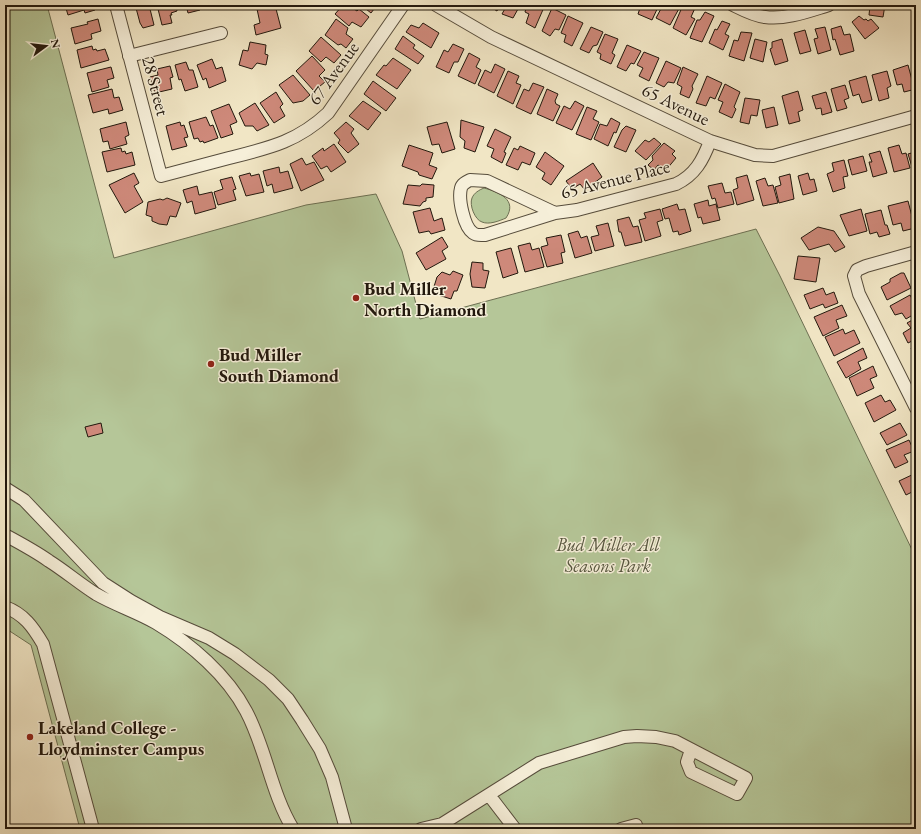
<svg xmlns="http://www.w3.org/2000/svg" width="921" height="834" font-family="'EB Garamond',serif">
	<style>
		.green { fill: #b5c698; stroke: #6c6f52 }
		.building { fill: #ce897a; stroke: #22180d }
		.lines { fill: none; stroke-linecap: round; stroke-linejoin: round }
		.minor-casing { stroke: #564c3b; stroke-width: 14 }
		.minor { stroke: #f6efd9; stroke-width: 12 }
		.poi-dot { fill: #8f2418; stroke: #f6efd9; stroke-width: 1.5 }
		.labels { text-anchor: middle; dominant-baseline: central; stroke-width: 3; stroke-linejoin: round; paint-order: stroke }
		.street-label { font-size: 18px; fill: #22180d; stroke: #f6efd9 }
		.poi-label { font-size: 18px; font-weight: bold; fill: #22180d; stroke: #f6efd9; text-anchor: start }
		.park-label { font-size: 18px; font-style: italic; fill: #55553e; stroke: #f6efd9 }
	</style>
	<rect width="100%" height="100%" fill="#f1e6c5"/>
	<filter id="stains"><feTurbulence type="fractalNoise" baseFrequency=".005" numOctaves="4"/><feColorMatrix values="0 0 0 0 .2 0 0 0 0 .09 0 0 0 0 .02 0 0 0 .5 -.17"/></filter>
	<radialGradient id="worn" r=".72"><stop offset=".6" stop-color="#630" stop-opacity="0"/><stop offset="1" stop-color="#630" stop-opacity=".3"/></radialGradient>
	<path class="green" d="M5,5H47L114,258L306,205L376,194L402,251L420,319L756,229L780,276L916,558V829H80L31,645L5,628Z
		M484,188C499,192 518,200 506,218C499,221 489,225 482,222C475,220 469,205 472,198C474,193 479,190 484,188Z"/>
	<path class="building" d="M65,5H94L95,10L85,13L84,10L68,15Z
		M137,5H149L154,25L143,28L140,23L136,8Z
		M157,5H176L177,11L171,13L172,15H170L172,23L162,25Z
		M179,5H199L200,10L188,13L186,5L179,7Z
		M275,5L281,28L256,35L254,25L260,23L257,9Z
		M343,5H348L357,11L359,9L369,17L361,27L352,22L349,26L335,14Z
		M361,5H377L371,13Z
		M487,5H500L497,11Z
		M507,5H524L523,8L518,9L513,18L502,14Z
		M527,5H545L535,28L526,23L529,14L525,12Z
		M641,5H659L652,20L638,14Z
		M663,5H681L670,25L656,18Z
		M683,5H688L695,8L691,17L695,19L686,35L673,28Z
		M864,5H885L883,17L869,15L870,6Z
		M552,8L566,15L559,30L555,29L550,36L542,31Z
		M705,12L714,16L702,42L690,38L697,20H700Z
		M568,16L583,23L572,46L564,42L566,35L561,33Z
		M859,16L864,20L866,19L868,21L871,19L879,28L865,39L852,22Z
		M98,19L101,31L91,34L92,39L75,44L71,28L88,24L87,22Z
		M336,19L348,28L346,34L353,39L346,48L341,44L338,45L325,35Z
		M722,21L730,24L725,34L729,36L723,50L709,43L715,29L717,30Z
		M423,23L439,33L431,48L406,32L411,25L419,28Z
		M841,26L844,35L850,34L854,51L840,55L835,39L833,40L831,29Z
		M591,27L603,32L597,45L593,46L589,53L580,49Z
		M825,27L831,50L818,54L814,39L818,38L815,29Z
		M805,30L811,51L800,54L794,33Z
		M741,32L752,33L744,61L729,56L734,40L738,41Z
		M605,34L618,39L612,53L615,55L611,64L600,59L601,54L597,52Z
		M403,36L415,45L413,48L424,56L418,64L395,49Z
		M321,37L341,55L334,63L326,57L321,62L309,51Z
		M755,39L767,42L763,62L750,58Z
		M782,39L788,61L775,65L770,49L772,48V42Z
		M250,42L266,45L265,54L268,55L266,65L257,63L252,69L239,65L243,50L248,51Z
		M453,44L464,49L458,62H454L449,73L436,67L444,50L448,52Z
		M627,45L641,51L634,64L631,63L626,71L617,67Z
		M92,46L93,50L96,49L97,51L105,49L109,60L81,68L77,50Z
		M644,52L659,58L649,81L639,76L643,68L637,65Z
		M469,53L480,59L476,67L481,70L475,84L458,76Z
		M312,56L325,70L319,76L325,82L314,91L296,71Z
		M393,58L411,70L397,89L376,75L384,65L386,66Z
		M212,59L216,69L222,67L226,81L209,88L206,78L203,80L197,65Z
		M666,61L681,68L674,83L668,82L664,87L656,83Z
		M186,62L189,70H193L198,87L185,91L181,79L179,80L175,65Z
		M495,64L505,69L494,93L478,85L485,70L491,73Z
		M913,64H916V75Z
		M908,65L912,80H914L916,89L904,92L902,84L897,85L893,70Z
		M170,66L173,77L170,78L172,89L155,93L150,77L158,75L157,69Z
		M111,67L114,78L107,80L109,87L92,92L87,73Z
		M683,67L698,74L692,86L693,89L689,98L680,94L682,87L677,84Z
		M508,71L519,76L516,83L521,85L513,104L497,96Z
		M887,71L891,86L887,88L889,98L879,101L872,75Z
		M293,75L310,95L303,101L293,103L279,85Z
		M707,76L722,83L715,99L710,97L706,106L696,103Z
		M866,76L872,100L862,103L859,94L853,96L849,81Z
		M373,81L396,98L386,111L364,94Z
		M533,83L544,87L531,114L516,107L524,89L529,91Z
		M725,84L740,92L734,107L736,109L732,118L719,112L723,102L718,100Z
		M845,85L849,98L844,100L847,108L837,111L831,89Z
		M112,89L114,98L119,97L123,110L109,114L108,109L93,113L88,95Z
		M547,89L558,94L555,101L556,104L560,106L553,121L537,114Z
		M798,91L803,110L798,112L800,121L789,124L782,96Z
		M276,92L283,104L280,107L285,116L274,123L260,103Z
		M826,92L832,112L822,115L821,108L816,109L812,96Z
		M745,98L760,100L757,116L751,115L749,124L740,122Z
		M363,101L381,113L368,130L349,116Z
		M575,101L584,106L572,130L556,123L564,106L570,109Z
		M255,103L269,125L257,131L253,126H245L239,113Z
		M229,104L237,122L230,125L233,134L221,138L211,111Z
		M587,107L597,111L593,119L599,122L591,140L576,134Z
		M774,107L778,125L766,128L762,110Z
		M206,117L210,126L213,125L218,138L204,143L203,141L200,142L198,138L194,139L189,122Z
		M611,118L620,123L616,133L614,132L608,146L594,139L600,124L607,126Z
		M461,120L484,127L475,152L464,148L465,141L460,137Z
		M126,122L129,135L125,137L127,144L110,149L108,141L103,142L100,129Z
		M180,122L181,126L184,125L188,137L184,138L187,146L172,150L166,126Z
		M346,122L354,129L351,133L359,144L348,153L338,143L340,140L334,133Z
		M447,122L455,149L442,153L439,144L432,145L427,127Z
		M626,126L636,130L626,152L614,147L622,130Z
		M495,129L511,137L504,152L506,153L502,163L491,157L494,149L487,146Z
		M654,138L661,144L646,160L635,151L645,140L649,142Z
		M916,140V166L912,167L908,154L915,152L912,141Z
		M664,143L675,151L672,154L676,158L666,170L658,165L654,170L648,165L653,160L652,156Z
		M334,144L346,162L331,172L327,166L321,169L312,156L323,148L324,151Z
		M409,145L433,153L429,165L437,168L432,179L419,175L418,172L402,166Z
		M899,145L902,154L906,153L910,168L894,172L888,148Z
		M520,146L535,153L530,165L522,162L518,170L506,165L514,148L518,150Z
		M121,148L122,152L125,151L126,154L132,152L135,165L107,172L102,152Z
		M880,151L887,173L873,177L869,162H872L869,154Z
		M545,152L564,166L551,185L542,179L545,173L536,167Z
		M863,156L867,171L852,175L848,160Z
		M302,158L306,165L314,162L324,180L301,191L290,164Z
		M844,160L848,176L843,177L845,188L833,192L827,174L834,171L832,163Z
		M593,163L602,177L585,190L580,184L572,189L566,181Z
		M279,167L280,173L288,171L293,188L274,193L272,184L267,186L263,171Z
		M134,173L139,183L134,186L143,202L125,213L109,185Z
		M250,173L251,176L259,174L264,192L246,196L239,176Z
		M808,173L810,180L814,179L817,191L803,195L798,176Z
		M790,174L794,199L779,203L775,187L781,185L779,177Z
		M747,175L754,200L737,205L733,190L738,188L736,178Z
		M232,177L236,189L233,190L236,200L218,205L214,192L223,189L220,180Z
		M765,178L768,186L773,185L778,203L763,206L756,181Z
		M722,183L725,193L731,192L734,204L718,208L715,198L712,199L708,186Z
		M422,184L434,185L433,197L426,198V201L423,202L420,206L403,204L408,185L420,186Z
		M197,186L199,195L212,192L216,208L195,214L192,201L187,203L183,190Z
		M167,198L181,203L176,217L170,216L167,225L159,224L152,221V217L146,215L148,202L160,199L163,200Z
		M708,200L709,206L716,204L720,220L703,224L701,217L698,218L694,204Z
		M908,201L915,228L903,231L901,223L893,225L888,206Z
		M677,204L679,210L685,209L691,231L679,235L678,231L673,232L669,218L665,219L662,209Z
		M430,208L434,221L442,218L445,230L431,234L429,231L419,233L413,212Z
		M660,209L663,220L657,222L661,236L645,241L639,220L646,218L644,213Z
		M861,209L867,231L849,236L840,215Z
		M881,210L885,225H887L890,234L879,237L877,232L870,234L865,214Z
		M629,217L633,227L638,226L642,242L625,246L621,232H619L617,220Z
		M608,223L614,246L595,251L591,237L599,235L596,226Z
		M818,227L834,231L845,247L835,252L829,244L809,250L801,238Z
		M578,231L581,238L587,236L592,253L575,258L568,234Z
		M561,235L565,252L561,253L563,263L547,267L541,247L548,245L546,238Z
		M442,237L448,247L442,251L446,259L426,270L416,253Z
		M530,243L532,250L539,248L544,267L525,272L518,246Z
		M511,248L518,273L503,278L496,252Z
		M798,256L820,258L816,282L794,279Z
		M472,262L483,263V270L489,271L485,288L472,287L470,274Z
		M453,271L463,275L457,291H454L451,299L432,293L437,277L442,272L450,275Z
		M901,273H904L911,288L887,300L881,287L890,282V279Z
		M823,288L826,295L834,292L838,303L825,308L823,304L810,309L804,295Z
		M910,295L916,306V313L906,319L902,313L895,315L890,306Z
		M842,305L847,316L836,320L839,328L823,336L814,317Z
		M916,318V339L908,343L903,333L911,328L907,323Z
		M843,329L845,334L854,330L860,343L834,356L825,337Z
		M916,345V355L915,356L911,348Z
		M863,348L867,358L858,362L861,369L846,378L837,362Z
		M873,366L877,376L870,379L874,388L857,396L849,378Z
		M881,395L885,402L890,400L896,410L874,422L865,403Z
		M101,423L103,433L88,437L85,427Z
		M900,423L907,435L887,445L880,433Z
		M909,440L914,451L904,455L908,462L895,468L886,450Z
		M916,473V490L906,495L899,481Z"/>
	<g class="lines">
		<g class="minor-casing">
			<path id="minor" d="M116,5L161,176C184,170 207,164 229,158C269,148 297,142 328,113L403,5
				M436,5L491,37L710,141L755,155L773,156L916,116
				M733,5C743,10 754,16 765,17C786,20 809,11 829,5
				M129,56L221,33
				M470,180L487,181L555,213L485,235C481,235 477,236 473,233C464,227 458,199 461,188C462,184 466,182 470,180Z
				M555,213L577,210L676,184C695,175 703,160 710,141
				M916,252L866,266L857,270L854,276L859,294L916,408
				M5,488L24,500L103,583L131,601L160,617L209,638L235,654L269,680L288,699L302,720L320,749L332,777L346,829
				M5,535C20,543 35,551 49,561C65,571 80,584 96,594C115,605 137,612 156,623C191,644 227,675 246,711C266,748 271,793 293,829
				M5,607C24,614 33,627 43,644L93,829
				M489,795L515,829
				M421,829L442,824L539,763L624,737L637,736L656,737L675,741L746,778L737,794L691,772L687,762L691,750
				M621,829L636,825L637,829"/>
		</g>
		<use href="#minor" class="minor"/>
	</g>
	<g class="poi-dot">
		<circle cx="356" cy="298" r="4"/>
		<circle cx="211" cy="364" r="4"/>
		<circle cx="30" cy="737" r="4"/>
	</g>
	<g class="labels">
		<g class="street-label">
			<text transform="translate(333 73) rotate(-54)">67 Avenue</text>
			<text transform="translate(156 86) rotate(75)">28 Street</text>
			<text transform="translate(676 104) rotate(26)">65 Avenue</text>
			<text transform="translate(615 179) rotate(-14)">65 Avenue Place</text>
		</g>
		<g class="poi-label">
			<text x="364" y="288">Bud Miller<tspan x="364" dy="21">North Diamond</tspan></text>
			<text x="219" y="354">Bud Miller<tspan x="219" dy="21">South Diamond</tspan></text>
			<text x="38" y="727">Lakeland College -<tspan x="38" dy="21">Lloydminster Campus</tspan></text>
		</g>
		<g class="park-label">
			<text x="608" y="544">Bud Miller All<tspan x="608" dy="21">Seasons Park</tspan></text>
		</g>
	</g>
	<rect width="921" height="834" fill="none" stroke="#f1e6c5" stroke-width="20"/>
	<rect x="6" y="6" width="909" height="822" fill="none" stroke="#22180d" stroke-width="2"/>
	<rect x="10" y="10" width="901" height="814" fill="none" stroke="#22180d"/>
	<g transform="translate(46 46) rotate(75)" stroke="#f6efd9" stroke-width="3" paint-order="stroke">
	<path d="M0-3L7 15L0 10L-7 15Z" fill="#22180d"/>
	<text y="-6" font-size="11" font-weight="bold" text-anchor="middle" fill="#22180d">N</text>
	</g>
	<rect width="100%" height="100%" filter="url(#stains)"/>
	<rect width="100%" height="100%" fill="url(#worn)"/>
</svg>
